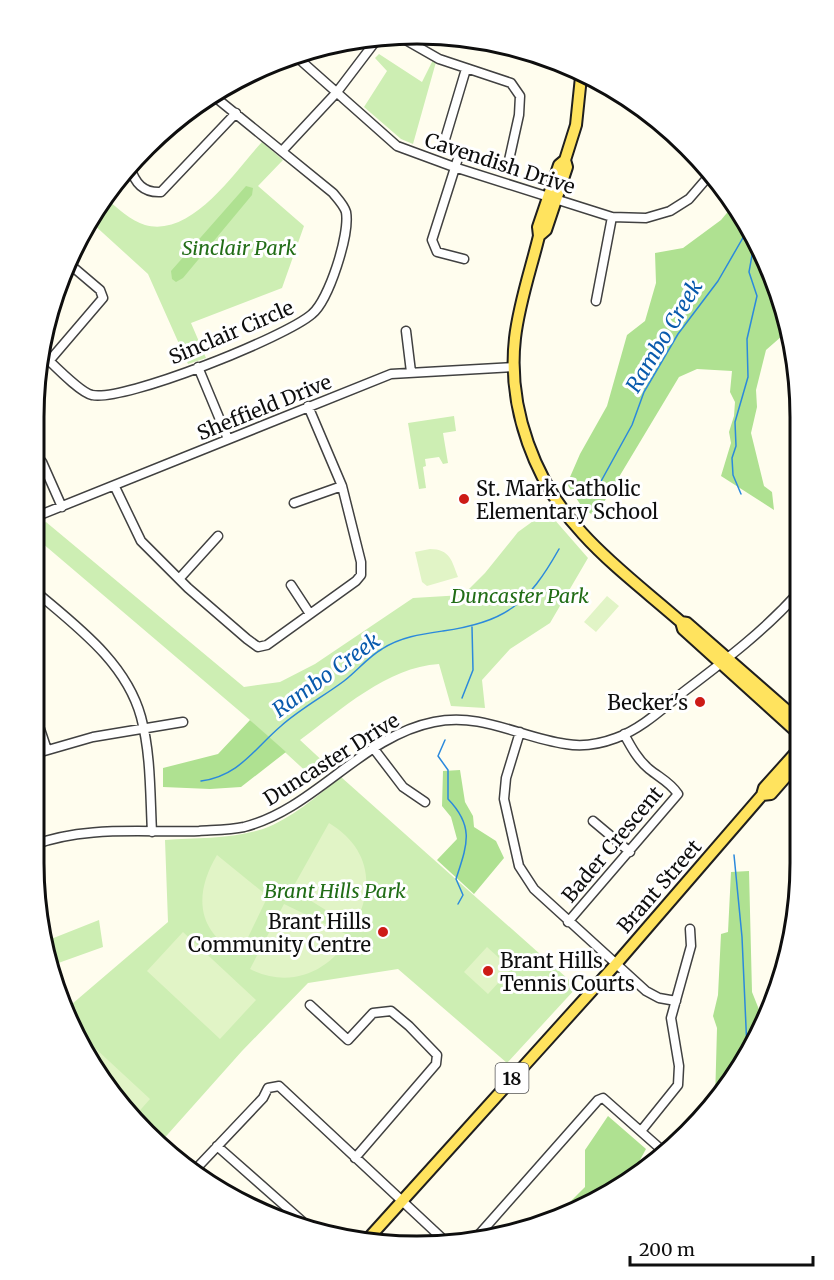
<svg xmlns="http://www.w3.org/2000/svg" width="834" height="1280" font-family="Merriweather,serif">
	<style>
		.green { fill: #cdeeb3 }
		.forest { fill: #afe191 }
		.pitch { fill: #e1f4c6 }
		.lines { fill: none; stroke-linecap: round; stroke-linejoin: round }
		.stream { stroke: #2b89dc; stroke-width: 1.5 }
		.minor-casing { stroke: #414141; stroke-width: 11 }
		.major-casing { stroke: #1f1f1f; stroke-width: 14 }
		.minor { stroke: #fff; stroke-width: 8 }
		.major { stroke: #ffe35e; stroke-width: 10 }
		.poi-dot { fill: #cd1b16; stroke: #fff; stroke-width: 2 }
		.labels { text-anchor: middle; dominant-baseline: central; stroke-width: 6; stroke-linejoin: round; paint-order: stroke }
		.shield { fill: #fff; stroke: #565656; stroke-width: 1.5 }
		.shield-label { font-size: 18px; font-weight: bold; fill: #0e0e0e }
		.street-label { font-size: 20px; fill: #0e0e0e; stroke: #fff }
		.park-label { font-size: 20px; font-style: italic; fill: #226d17; stroke: #fff }
		.poi-label { font-size: 20px; fill: #0e0e0e; stroke: #fff; text-anchor: start }
		.water-label { font-size: 21px; font-style: italic; fill: #095aad; stroke: #fff }
		.rim { fill: none; stroke: #0e0e0e; stroke-width: 3 }
	</style>
	<rect width="100%" height="100%" fill="#fffdee"/>
	<path class="green" d="M379,54L422,82L433,60L436,62L413,144L401,139L364,107L387,71L375,58Z
		M262,142L283,160L258,186L304,226L282,288L191,323L206,358L188,364L148,274L92,223L106,199C118,208 131,221 145,225C192,238 235,171 262,142Z
		M454,416L456,431L443,433L448,463L443,464L439,457L425,459L426,466L423,467L426,488L419,489L408,423Z
		M547,511L588,558L550,623L510,649L482,680L485,708L451,706L439,664C387,667 341,710 300,740L328,766L312,777L250,720L35,537V528L46,522L244,687L280,682L315,664L413,598L463,595L485,573L518,532Z
		M341,777L577,987L507,1063L398,969L308,983L242,1051L160,1143L98,1077L65,1010L168,922L165,840C197,838 232,839 263,829C291,819 317,796 341,777Z
		M99,920L103,947L50,966L46,941Z"/>
	<path class="forest" d="M246,186L253,188L252,195L183,278L176,282L172,279L171,271Z
		M731,208L761,247L786,338L782,336L766,350L756,390L757,407L751,433L764,486L772,492L774,510L721,476L731,443L729,432L734,416L735,402L730,392L732,371L697,369L679,377L595,517L582,507L567,484L580,454L607,406L627,335L645,321L656,283L655,253L683,248L721,220Z
		M250,720L286,752L241,787L210,789L163,787V768L218,754Z
		M460,770L465,802L473,816L474,827L496,841L504,858L474,894L437,860L457,839L451,817L442,806L443,771Z
		M749,871L752,992L764,1022L715,1101L717,1028L713,1016L718,995L721,934L728,932L731,872Z
		M608,1116L646,1149L630,1178L609,1195L563,1214L567,1205L585,1187V1150Z"/>
	<path class="pitch" d="M430,549C450,549 452,561 458,577L427,586L422,582L415,552Z
		M607,596L619,606L596,632L584,622Z
		M329,823C370,848 376,887 353,927L292,889Z
		M217,855L265,894L266,900L240,954C197,933 193,895 217,855Z
		M284,904L350,936C329,973 289,989 250,969Z
		M183,932L256,1000L220,1039L147,971Z
		M487,947L511,969L488,994L464,972Z
		M83,1037L150,1099L135,1116L98,1077L80,1040Z"/>
	<g class="lines">
		<path class="stream" d="M594,494L632,425L644,392L678,334L718,281L748,229
			M741,494L733,475L732,458L736,446L735,422L748,377L747,339L757,296L749,272L755,239
			M462,698L473,670L472,627
			M445,740L438,756L448,770V799C475,827 467,845 456,879L463,895L458,904
			M201,781C239,776 254,749 281,726C300,709 324,696 344,681C357,671 368,657 382,649C400,637 422,634 443,631C506,622 528,604 559,549
			M734,855L742,937L747,1049"/>
		<g class="minor-casing">
			<path id="minor" d="M397,35L439,59L511,83L520,96L519,115L509,160L505,164L499,165L443,146L466,69
				M299,59L397,146L454,167L612,217L646,218L670,211L689,199L708,177
				M282,151L337,92L378,38
				M460,152L432,240L437,252L464,259
				M130,167C135,183 143,193 161,192L236,113
				M596,301L612,217
				M406,331L411,372
				M40,352C51,362 80,393 92,395C124,402 286,337 312,314C329,300 350,234 346,212C344,205 337,198 333,193L215,97
				M50,360L103,298L100,290L67,262
				M198,367L228,439
				M36,455L42,462L62,507
				M115,487L141,541L188,588L247,639L258,647L267,645L356,581L361,575V562L342,486L308,406
				M294,503L342,486
				M35,517L391,374L514,367
				M179,579L218,536
				M291,585L310,614
				M35,591C76,626 126,662 141,717C151,754 150,794 152,832
				M34,711L47,750
				M520,732L506,778L504,799L519,866L534,889L646,991L659,998L676,1001
				M374,749L403,787L425,802
				M34,754L93,737L183,722
				M593,821L630,852
				M33,845C87,825 143,833 199,831C214,830 230,830 244,827C315,809 362,736 434,722C482,712 521,738 566,744C583,747 600,744 616,738C643,728 664,707 686,690C727,659 765,630 799,592
				M568,922L678,794C670,782 660,778 649,769C638,760 631,747 624,734
				M310,1005L348,1040L373,1013L391,1011L409,1026L437,1055L436,1064L355,1158
				M641,1131L678,1085L679,1066L671,1018L691,946L690,929
				M217,1146L302,1221
				M192,1173L263,1098L268,1088L279,1086L445,1241
				M476,1238L598,1100L603,1098L663,1151"/>
		</g>
		<g class="major-casing">
			<path id="major" d="M565,160L559,165L538,227L539,236C531,269 519,303 515,338C507,408 535,483 583,534C612,566 648,593 681,622L687,623L799,721
				M539,236L546,230L567,167L565,160L576,125L581,77
				M681,622L683,629L799,734
				M762,795L771,794L798,763
				M366,1241L616,964L762,795L764,788L799,749"/>
		</g>
		<use href="#minor" class="minor"/>
		<use href="#major" class="major"/>
	</g>
	<g class="poi-dot">
		<circle cx="464" cy="499" r="6"/>
		<circle cx="700" cy="702" r="6"/>
		<circle cx="383" cy="932" r="6"/>
		<circle cx="488" cy="971" r="6"/>
	</g>
	<g class="labels">
		<rect class="shield" x="495.5" y="1063" width="33" height="30" rx="4.5"/>
		<g class="shield-label">
			<text x="512" y="1078">18</text>
		</g>
		<g class="street-label">
			<text transform="translate(500 163) rotate(18)">Cavendish Drive</text>
			<text transform="translate(231 332) rotate(-23)">Sinclair Circle</text>
			<text transform="translate(264 407) rotate(-22)">Sheffield Drive</text>
			<text transform="translate(331 759) rotate(-32)">Duncaster Drive</text>
			<text transform="translate(612 844) rotate(-50)">Bader Crescent</text>
			<text transform="translate(659 886) rotate(-49)">Brant Street</text>
		</g>
		<g class="park-label">
			<text x="239" y="247">Sinclair Park</text>
			<text x="520" y="595">Duncaster Park</text>
			<text x="335" y="890">Brant Hills Park</text>
		</g>
		<g class="poi-label">
			<text x="476" y="488">St. Mark Catholic<tspan x="476" dy="23">Elementary School</tspan></text>
			<text x="688" y="702" text-anchor="end">Becker's</text>
			<text x="371" y="921" text-anchor="end">Brant Hills<tspan x="371" dy="23">Community Centre</tspan></text>
			<text x="500" y="960">Brant Hills<tspan x="500" dy="23">Tennis Courts</tspan></text>
		</g>
		<g class="water-label">
			<text transform="translate(664 336) rotate(-59)">Rambo Creek</text>
			<text transform="translate(326 675) rotate(-36)">Rambo Creek</text>
		</g>
	</g>
	<path d="M0 0H834V1280H0ZM417 44H417A373 373 0 0 1 790 417V863A373 373 0 0 1 417 1236H417A373 373 0 0 1 44 863V417A373 373 0 0 1 417 44Z" fill="#fff" fill-rule="evenodd"/>
	<path class="rim" d="M417 44H417A373 373 0 0 1 790 417V863A373 373 0 0 1 417 1236H417A373 373 0 0 1 44 863V417A373 373 0 0 1 417 44Z"/>
	<path d="M630 1256v9h183v-9" fill="none" stroke="#0e0e0e" stroke-width="3"/>
	<text x="639" y="1256" font-size="18" fill="#0e0e0e" stroke="#ffffff" stroke-width="4.5" paint-order="stroke">200 m</text>
</svg>
